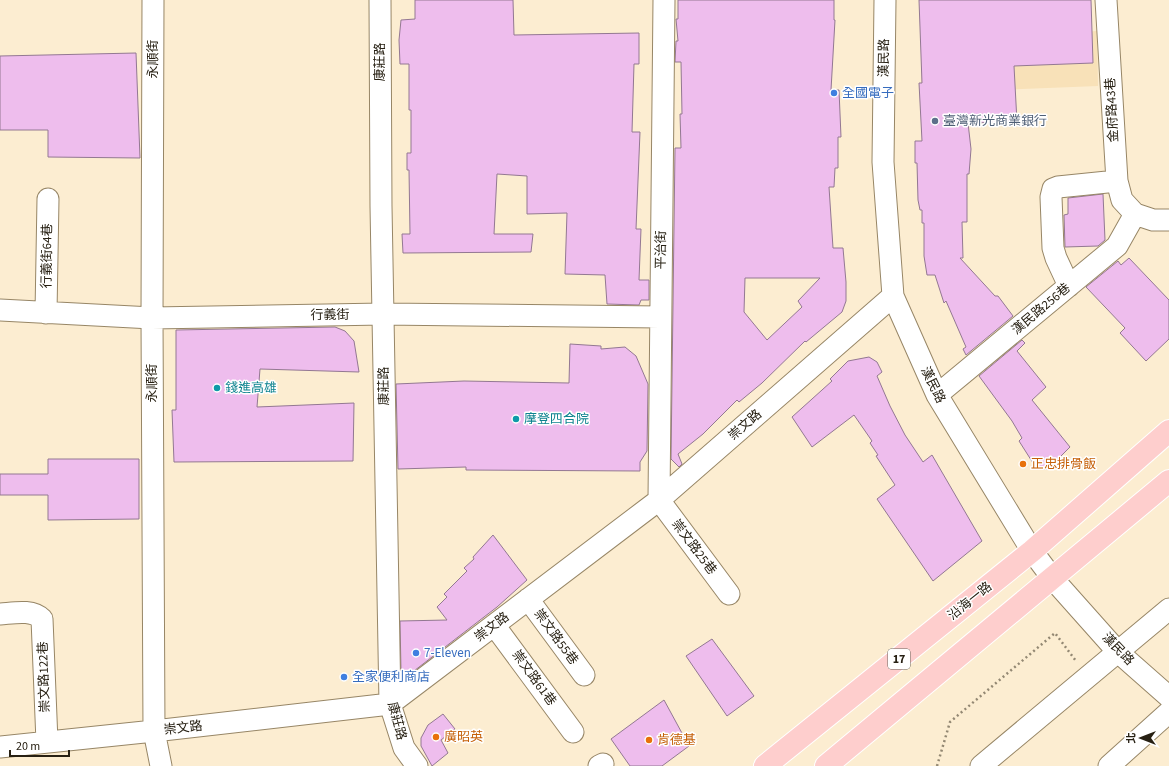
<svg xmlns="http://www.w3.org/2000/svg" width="1169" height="766" font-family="'Source Sans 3','Noto Sans TC',sans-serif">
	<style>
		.built { fill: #f8e1b8 }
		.building { fill: #eebded; stroke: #937892; fill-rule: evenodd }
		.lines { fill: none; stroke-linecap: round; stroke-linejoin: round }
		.minor-casing { stroke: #978666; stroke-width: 23 }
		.major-casing { stroke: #fff; stroke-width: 24 }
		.path { stroke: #938873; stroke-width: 2.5; stroke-dasharray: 2 3; stroke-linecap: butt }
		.minor { stroke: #fff; stroke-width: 21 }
		.major { stroke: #fececd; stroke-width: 22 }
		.shop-dot { fill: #3f7fe0; stroke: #fff; stroke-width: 1.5 }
		.service-dot { fill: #5c6f8a; stroke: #fff; stroke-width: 1.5 }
		.culture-dot { fill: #0f9aa8; stroke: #fff; stroke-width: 1.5 }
		.food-dot { fill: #e8710a; stroke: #fff; stroke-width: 1.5 }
		.labels { text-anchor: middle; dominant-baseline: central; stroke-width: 3; stroke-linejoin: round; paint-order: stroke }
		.shield { fill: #fff; stroke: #68635a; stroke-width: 1 }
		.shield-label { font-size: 12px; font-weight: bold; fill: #272013 }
		.street-label { font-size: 13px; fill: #272013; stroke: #fff }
		.shop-label { font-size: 13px; fill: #366cbe; stroke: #fff; text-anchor: start }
		.service-label { font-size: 13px; fill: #4e5e75; stroke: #fff; text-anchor: start }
		.culture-label { font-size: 13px; fill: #0d838f; stroke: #fff; text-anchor: start }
		.food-label { font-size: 13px; fill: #c56008; stroke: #fff; text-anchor: start }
	</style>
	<rect width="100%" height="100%" fill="#fcedd1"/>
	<path class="built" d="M1097,31L1098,86L921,93V40Z"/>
	<path class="building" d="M415,0H513L514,35L639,33V64H634L632,132H640L636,229H641L639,280H649V300H641L639,305L607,304L605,275L565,274L567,213L527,214V176L497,174L494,234H533L531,252L403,253L402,234H410L409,170H407V153H411V110H409V64H400L399,40L401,20L415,19Z
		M678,0H834V20H835L831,90H839L841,137H838V168H835L834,187H829L833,248H843L846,282V301L842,312L806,342L805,341L762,383L739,402L737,400L703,434L678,454L682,464L679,467L671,459L675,148H681L680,114H682L681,62H675L676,41H678L676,19H678ZM745,278H820L798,301L802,307L767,340L744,312Z
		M919,0H1091L1093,63L1014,66L1017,122L968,123L971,149L969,174H967V222H962L963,258H960L995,296H998L1013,316L966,355L963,349L966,347L946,301L944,303L935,275H927L924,256V223H922V210H920L918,200L917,163H915V141H922L919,83H922Z
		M136,53L140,158L48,157V130H0V56Z
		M1103,194L1105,240L1098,246L1065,247L1064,215L1068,214V198Z
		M1129,258L1169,300V339L1146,361L1120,333L1125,328L1086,287L1118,261L1121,265Z
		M335,327L345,331L354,341L359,372L260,369L257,407L354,403L353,461L174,462L172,410H176V330Z
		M1022,340L1025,343L1017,351L1046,387L1032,400L1070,447L1048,469H1041L1033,463L1019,441L1022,438L1012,421L979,376Z
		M570,344L601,346V349L625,347L636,356L648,384L647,451L640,462V471L466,470V467L398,469L396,384L464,381L569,383Z
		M869,357L877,362L882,372L877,376L890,406L905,435L923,462L932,455L982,541L933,581L877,499L895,485L876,456L878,455L870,443L872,441L854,415L812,447L792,417L832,381L830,379L848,361Z
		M48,459H139V519L48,520V495H0V474H48Z
		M493,535L527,580L497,607L410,674L403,672L401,671L400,621L447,620L437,607L447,597L444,594L467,571L464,568L474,559L473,557Z
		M712,639L754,696L727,716L686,656Z
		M664,700L689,746L662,766H630L611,739Z
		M443,714L455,729L441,740L448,753L432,766L421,746V738L428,725Z"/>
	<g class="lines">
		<g class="minor-casing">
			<path id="minor" d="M153,0L152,318L154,731L161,766
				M380,0L381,206L390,704L404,748L417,766
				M664,0L659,500L729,594
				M885,0L883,162L893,296L937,395L1032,551L1053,579L1118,652L1169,697
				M1106,0L1117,181L1122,200L1135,214
				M1135,214L1153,220H1169
				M1069,286L1056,258L1053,248L1051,197L1053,189L1058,187L1117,181
				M0,310L152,318L383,314L660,317
				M46,313L48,199
				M937,395L1117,246L1135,214
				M528,599L584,675
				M0,614C14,613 32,609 42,619L47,742
				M494,625L573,732
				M0,747L154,731L390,704L659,500L893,296
				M599,766L603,764
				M981,766L1169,609
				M1109,766L1169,712"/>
		</g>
		<g class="major-casing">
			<path id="major" d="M765,766L1032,551L1169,431
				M826,766L1169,481"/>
		</g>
		<path class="path" d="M937,766L950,722L1055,633L1076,661"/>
		<use href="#minor" class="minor"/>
		<use href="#major" class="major"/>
	</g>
	<g class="shop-dot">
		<circle cx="834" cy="93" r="4"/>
		<circle cx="416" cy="653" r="4"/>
		<circle cx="344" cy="677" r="4"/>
	</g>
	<circle class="service-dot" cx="935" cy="121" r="4"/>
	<g class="culture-dot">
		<circle cx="217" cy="388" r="4"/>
		<circle cx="516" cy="419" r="4"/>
	</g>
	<g class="food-dot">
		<circle cx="1023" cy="464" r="4"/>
		<circle cx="436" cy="737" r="4"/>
		<circle cx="649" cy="740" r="4"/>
	</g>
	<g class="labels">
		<rect class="shield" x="888" y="649" width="22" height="20" rx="3"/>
		<g class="shield-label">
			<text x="899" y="659">17</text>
		</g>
		<g class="street-label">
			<text transform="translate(884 58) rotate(-89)">漢民路</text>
			<text transform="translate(153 59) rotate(-90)">永順街</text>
			<text transform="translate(380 62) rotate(-90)">康莊路</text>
			<text transform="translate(1112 110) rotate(-93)">金府路43巷</text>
			<text transform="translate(661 250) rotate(-89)">平治街</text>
			<text transform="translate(47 256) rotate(-89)">行義街64巷</text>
			<text transform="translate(1041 309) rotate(-40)">漢民路256巷</text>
			<text transform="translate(330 315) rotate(-1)">行義街</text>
			<text transform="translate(152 383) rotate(-90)">永順街</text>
			<text transform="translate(933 385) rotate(64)">漢民路</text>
			<text transform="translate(384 386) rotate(-91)">康莊路</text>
			<text transform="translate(745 425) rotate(-41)">崇文路</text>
			<text transform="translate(694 547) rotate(53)">崇文路25巷</text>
			<text transform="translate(970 601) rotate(-39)">沿海一路</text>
			<text transform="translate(492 627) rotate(-37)">崇文路</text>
			<text transform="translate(556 637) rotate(54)">崇文路55巷</text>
			<text transform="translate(1118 649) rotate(46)">漢民路</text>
			<text transform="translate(44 677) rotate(-92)">崇文路122巷</text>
			<text transform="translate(534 678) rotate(54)">崇文路61巷</text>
			<text transform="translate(397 721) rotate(75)">康莊路</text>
			<text transform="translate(183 728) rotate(-7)">崇文路</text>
		</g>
		<g class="shop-label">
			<text x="842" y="93">全國電子</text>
			<text x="424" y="653">7-Eleven</text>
			<text x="352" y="677">全家便利商店</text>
		</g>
		<g class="service-label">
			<text x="943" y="121">臺灣新光商業銀行</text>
		</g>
		<g class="culture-label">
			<text x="225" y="388">錢進高雄</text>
			<text x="524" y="419">摩登四合院</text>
		</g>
		<g class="food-label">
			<text x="1031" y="464">正忠排骨飯</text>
			<text x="444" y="737">廣昭英</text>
			<text x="657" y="740">肯德基</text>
		</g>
	</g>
	<g transform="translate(1141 738) rotate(270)" stroke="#ffffff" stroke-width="3" paint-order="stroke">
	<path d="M0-3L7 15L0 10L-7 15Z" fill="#272013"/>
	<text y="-6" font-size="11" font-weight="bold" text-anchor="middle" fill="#272013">北</text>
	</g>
	<path d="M10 750v6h59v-6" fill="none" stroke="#272013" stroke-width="2"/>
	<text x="16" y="750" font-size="12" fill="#272013" stroke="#ffffff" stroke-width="3" paint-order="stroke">20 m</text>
</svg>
